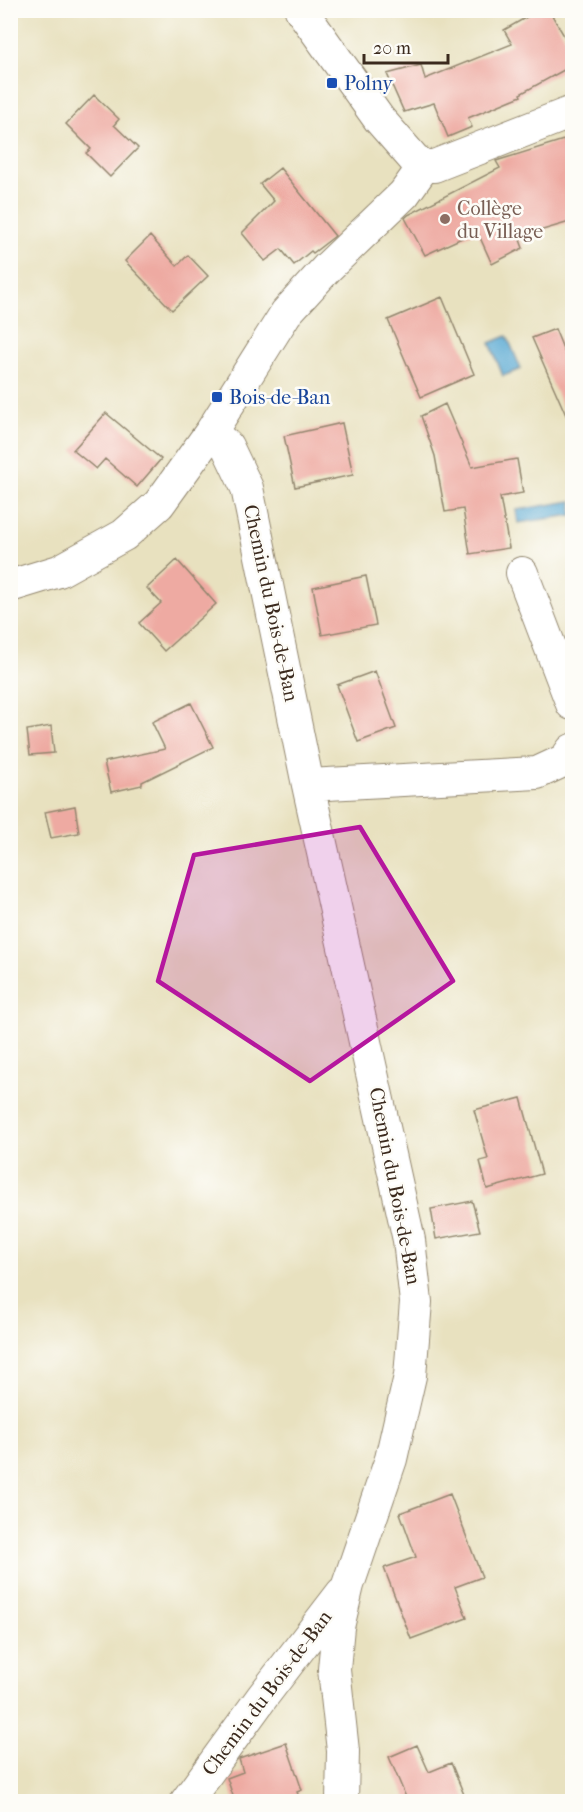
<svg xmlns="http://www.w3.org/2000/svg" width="583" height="1812" font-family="'IM FELL French Canon',serif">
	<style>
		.water { fill: #59a9d3; stroke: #4a6a78; stroke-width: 1.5 }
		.building { fill: #eeaaa2 }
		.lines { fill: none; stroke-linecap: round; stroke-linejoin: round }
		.minor-casing { stroke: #92866e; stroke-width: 34 }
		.minor { stroke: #fff; stroke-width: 32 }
		.marked { fill: #b5179e; fill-opacity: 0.2; stroke: #b5179e; stroke-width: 4.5; stroke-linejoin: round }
		.transit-dot { fill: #1a4fb4; stroke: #fdfcf7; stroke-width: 2 }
		.education-dot { fill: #8d6e63; stroke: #fdfcf7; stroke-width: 2 }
		.labels { text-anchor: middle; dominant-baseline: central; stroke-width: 5; stroke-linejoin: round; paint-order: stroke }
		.transit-label { font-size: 20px; fill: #164399; stroke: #fdfcf7; text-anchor: start }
		.education-label { font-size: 20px; fill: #785e54; stroke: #fdfcf7; text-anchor: start }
		.street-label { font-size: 20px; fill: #3b2a1e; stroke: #fdfcf7 }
	</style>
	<rect width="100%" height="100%" fill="#fdfcf7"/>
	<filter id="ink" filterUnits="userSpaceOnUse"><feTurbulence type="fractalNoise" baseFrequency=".0167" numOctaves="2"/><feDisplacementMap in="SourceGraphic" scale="12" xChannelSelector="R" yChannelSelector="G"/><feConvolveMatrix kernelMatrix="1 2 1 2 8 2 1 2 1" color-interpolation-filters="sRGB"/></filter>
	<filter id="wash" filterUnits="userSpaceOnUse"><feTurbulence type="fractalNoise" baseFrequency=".008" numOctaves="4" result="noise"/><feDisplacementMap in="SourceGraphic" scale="24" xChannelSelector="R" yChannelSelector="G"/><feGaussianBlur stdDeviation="1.35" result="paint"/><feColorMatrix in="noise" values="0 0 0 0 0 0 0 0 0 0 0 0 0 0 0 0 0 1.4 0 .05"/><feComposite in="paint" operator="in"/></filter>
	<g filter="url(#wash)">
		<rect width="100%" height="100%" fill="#e8e1bf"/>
		<path class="water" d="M507,336L521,369L503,376L490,343Z
			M572,501V515L518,523L516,510Z"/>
		<g id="blocks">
			<path class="building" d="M539,10H549L573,51V65L520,94L521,96L468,118L472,127L448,137L434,103L404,112L387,74L421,65L425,79L512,44L504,30Z
				M94,95L119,119L114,125L138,148L110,177L86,153L91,149L66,124Z
				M573,137V221L519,237L523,248L492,264L477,231L425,255L405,218L408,215L500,168L496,161Z
				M280,168L335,236L313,253L311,251L294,265L281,249L265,261L242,233L274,201L260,184Z
				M150,236L177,266L188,255L208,276L172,310L125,261Z
				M442,297L474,374L421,397L388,320Z
				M555,329L573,373V431L532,338Z
				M445,404L472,467L517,459L523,493L500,497L509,548L470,554L463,509L445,512L435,456L421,416Z
				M106,413L161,459L137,487L105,459L96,469L73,450Z
				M342,423L353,475L295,487L284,436Z
				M177,560L216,604L164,651L139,623L161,603L147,588Z
				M366,576L376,625L322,635L313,587Z
				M375,671L396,728L358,742L337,685Z
				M191,703L213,747L142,782V785L111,792L104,762L165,749L152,722Z
				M51,726L54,753L30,755L27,730Z
				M75,806L79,833L51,838L45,812Z
				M521,1098L542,1174L487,1189L480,1161L488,1159L474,1110Z
				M472,1201L480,1231L436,1239L431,1209Z
				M450,1494L482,1577L455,1587L467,1618L411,1639L384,1568L416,1557L400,1513Z
				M286,1743L302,1790L297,1792L301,1802H235L227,1778L243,1772L239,1759Z
				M417,1745L429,1772L451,1763L467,1802H408L389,1757Z"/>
		</g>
	</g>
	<g filter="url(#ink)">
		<use href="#blocks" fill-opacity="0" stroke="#92866e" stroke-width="1.5"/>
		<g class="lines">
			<g class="minor-casing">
				<path id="minor" d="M301,10L379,119L414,159L424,166
					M424,166H434L572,112
					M211,432L227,446L247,488L308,785L409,1240L416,1302L410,1376L391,1459L348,1585L338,1627L334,1669L343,1751L342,1802
					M522,573L572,704
					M10,586L59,571L124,535L159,504L211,432L286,313L328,267L404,194L424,166
					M308,785L537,773L565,760L572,750
					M186,1802L263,1696L342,1593"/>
			</g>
			<use href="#minor" class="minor"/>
		</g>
	</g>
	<path class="marked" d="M360,827L453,981L310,1081L158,981L194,855Z"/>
	<g class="transit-dot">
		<rect x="326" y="77" width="12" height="12" rx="3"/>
		<rect x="211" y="391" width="12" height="12" rx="3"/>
	</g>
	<circle class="education-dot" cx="445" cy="219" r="6"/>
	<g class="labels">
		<g class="transit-label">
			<text x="344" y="83">Polny</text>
			<text x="229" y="397">Bois-de-Ban</text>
		</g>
		<g class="education-label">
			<text x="457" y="208">Collège<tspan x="457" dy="23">du Village</tspan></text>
		</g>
		<g class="street-label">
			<text transform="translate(271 603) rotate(78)">Chemin du Bois-de-Ban</text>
			<text transform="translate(395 1186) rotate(79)">Chemin du Bois-de-Ban</text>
			<text transform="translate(267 1693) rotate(-53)">Chemin du Bois-de-Ban</text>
		</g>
	</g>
	<rect width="583" height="1812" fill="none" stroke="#fdfcf7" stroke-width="36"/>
	<path d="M364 54v9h84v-9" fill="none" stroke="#3b2a1e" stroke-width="3"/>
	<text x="373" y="54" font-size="18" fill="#3b2a1e" stroke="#fdfcf7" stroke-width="4.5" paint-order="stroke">20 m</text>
</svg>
